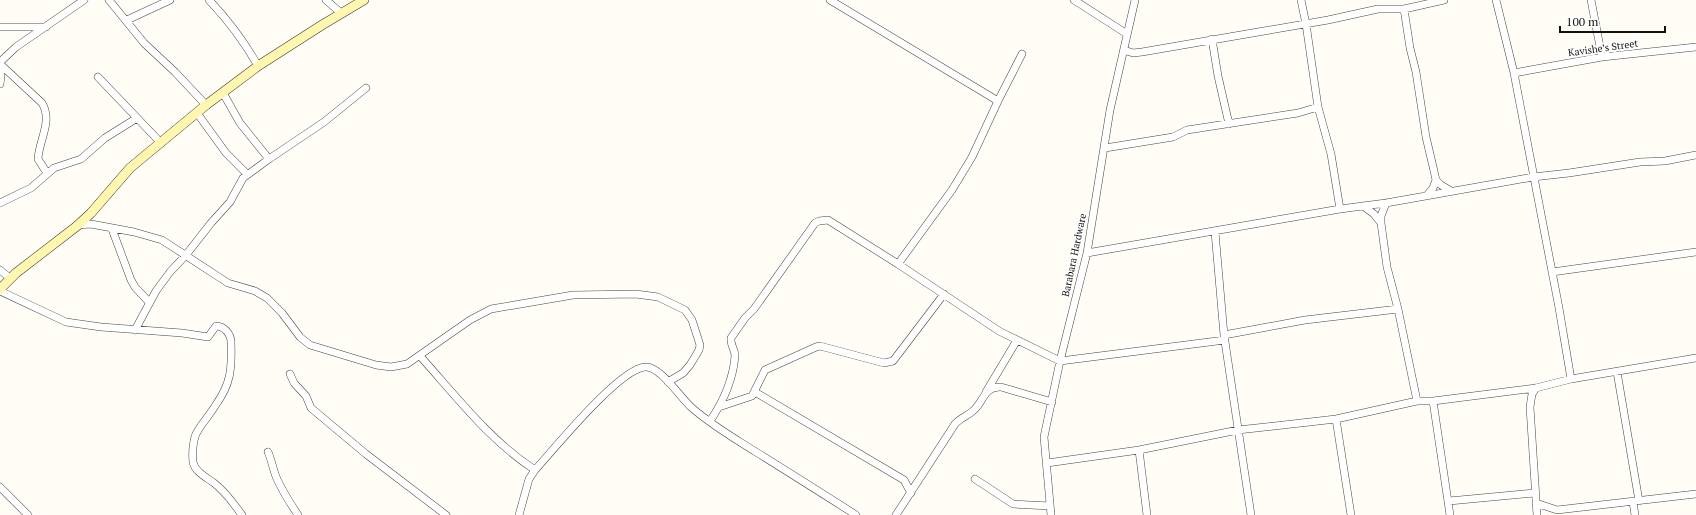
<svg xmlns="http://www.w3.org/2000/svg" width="1696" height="515" font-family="'PT Serif',serif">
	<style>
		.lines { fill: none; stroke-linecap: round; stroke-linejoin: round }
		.street-casing { stroke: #444; stroke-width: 8 }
		.secondary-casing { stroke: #333; stroke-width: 10 }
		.street { stroke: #fff; stroke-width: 7 }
		.secondary { stroke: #fff6b0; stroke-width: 9 }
		.labels { text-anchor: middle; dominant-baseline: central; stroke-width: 4; stroke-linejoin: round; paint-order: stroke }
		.street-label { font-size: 10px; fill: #111; stroke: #fff }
	</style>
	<rect width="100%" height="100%" fill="#fffdf5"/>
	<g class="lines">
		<g class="street-casing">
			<path id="street" d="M109,0L144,43L175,72L206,105
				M209,0C228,20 244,41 258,66
				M326,0L341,13
				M830,0L998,101
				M1074,0L1127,34
				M1301,0L1306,24L1318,107L1331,154L1340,209
				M1496,0L1514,73L1559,308L1571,379
				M1591,0L1602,57
				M1404,9L1410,48L1416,72L1426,137L1434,171L1436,180L1441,185L1451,191
				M127,20L170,0
				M0,27H46
				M1212,39L1218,76L1229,124
				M1124,49V50L1133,53L1142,52L1328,20L1378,9H1404L1444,0
				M0,62L16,47L84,0
				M0,64L42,103C53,121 39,140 38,159L47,173
				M0,67L1,76L0,84
				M1514,73L1602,57L1696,47
				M98,77L161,143
				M223,93L240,123L269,159
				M197,113L226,153L247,174
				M1105,148L1173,137L1187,130L1298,113L1318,107
				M1427,195L1433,188L1436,180
				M0,203L31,188L54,168L81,159L105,138L137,118
				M1386,203L1381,216V223L1387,267L1398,309L1417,401
				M1363,206L1374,214L1381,223
				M77,225L91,224L134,232L162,240L228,283L255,291L267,298L282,313L300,337L310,345L376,365L391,367L407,364L470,320L491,309L573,295L636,294L658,297L685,310L692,320L700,345L699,350L690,365L683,373L668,382
				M112,229L131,280L135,287L149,302
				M1215,232L1224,335L1251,515
				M1087,253L1340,209L1386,203L1533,177L1569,173L1640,162L1665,161L1696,155
				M898,264L952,190L972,157L998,101L1022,54
				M0,270L10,278
				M1552,272L1696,252
				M0,291L66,322L101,327L182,333L208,337L216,326C224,326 231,334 231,342C232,369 231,384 215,406C209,416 201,424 196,434C193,441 192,454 193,462C195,472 206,477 214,483C226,492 233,503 242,515
				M135,330L156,291L170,272L186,255L211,223L230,202L243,178L269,159L324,122L366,88
				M1224,335L1305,320L1398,309
				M420,356C456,396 489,440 535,470
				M1617,372L1639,501
				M290,374L294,383L306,396L311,408L366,454L446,515
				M1536,388L1532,394L1530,407L1537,515
				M755,392L904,480L911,493
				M986,392L1017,340
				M1433,401L1450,515
				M719,407L752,396L765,370L816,347L820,346L884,363L893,361L944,294
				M1336,419L1351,515
				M710,421C723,402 733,380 735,356C735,349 730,345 731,338L745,318L754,309L815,223L819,221L828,220L898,264L999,331L1060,361L1225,340
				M1139,450L1147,515
				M268,452C272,461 273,470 277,479C283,492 290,503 298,515
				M1047,463L1139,450L1238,430L1336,419L1417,401H1433L1536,388L1571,379L1696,358
				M975,479L1013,504L1050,506
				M0,487L28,515
				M1449,501L1534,493
				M1633,502L1635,515
				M1536,503L1557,510L1696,494
				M519,515L529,479L535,470C555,448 619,369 645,367C659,365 680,397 691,407C711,425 734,438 756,452C790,473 823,494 856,515
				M896,515L955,424C961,417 968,416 974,410C984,401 984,386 1001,387L1052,402
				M1051,515L1044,437L1060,361L1087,253L1110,110L1135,0"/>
		</g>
		<g class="secondary-casing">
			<path id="secondary" d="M0,289L16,273L77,226L91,213L130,168L206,105L258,66L322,25L364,0"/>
		</g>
		<use href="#street" class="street"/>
		<use href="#secondary" class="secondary"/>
	</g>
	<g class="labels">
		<g class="street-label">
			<text transform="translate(1603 48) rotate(-8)">Kavishe’s Street</text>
			<text transform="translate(1074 255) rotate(-78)">Barabara Hardware</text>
		</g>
	</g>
	<path d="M1560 26v6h105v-6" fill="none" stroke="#111111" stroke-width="2"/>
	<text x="1566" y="26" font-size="12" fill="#111111" stroke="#ffffff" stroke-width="3" paint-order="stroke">100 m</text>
</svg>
